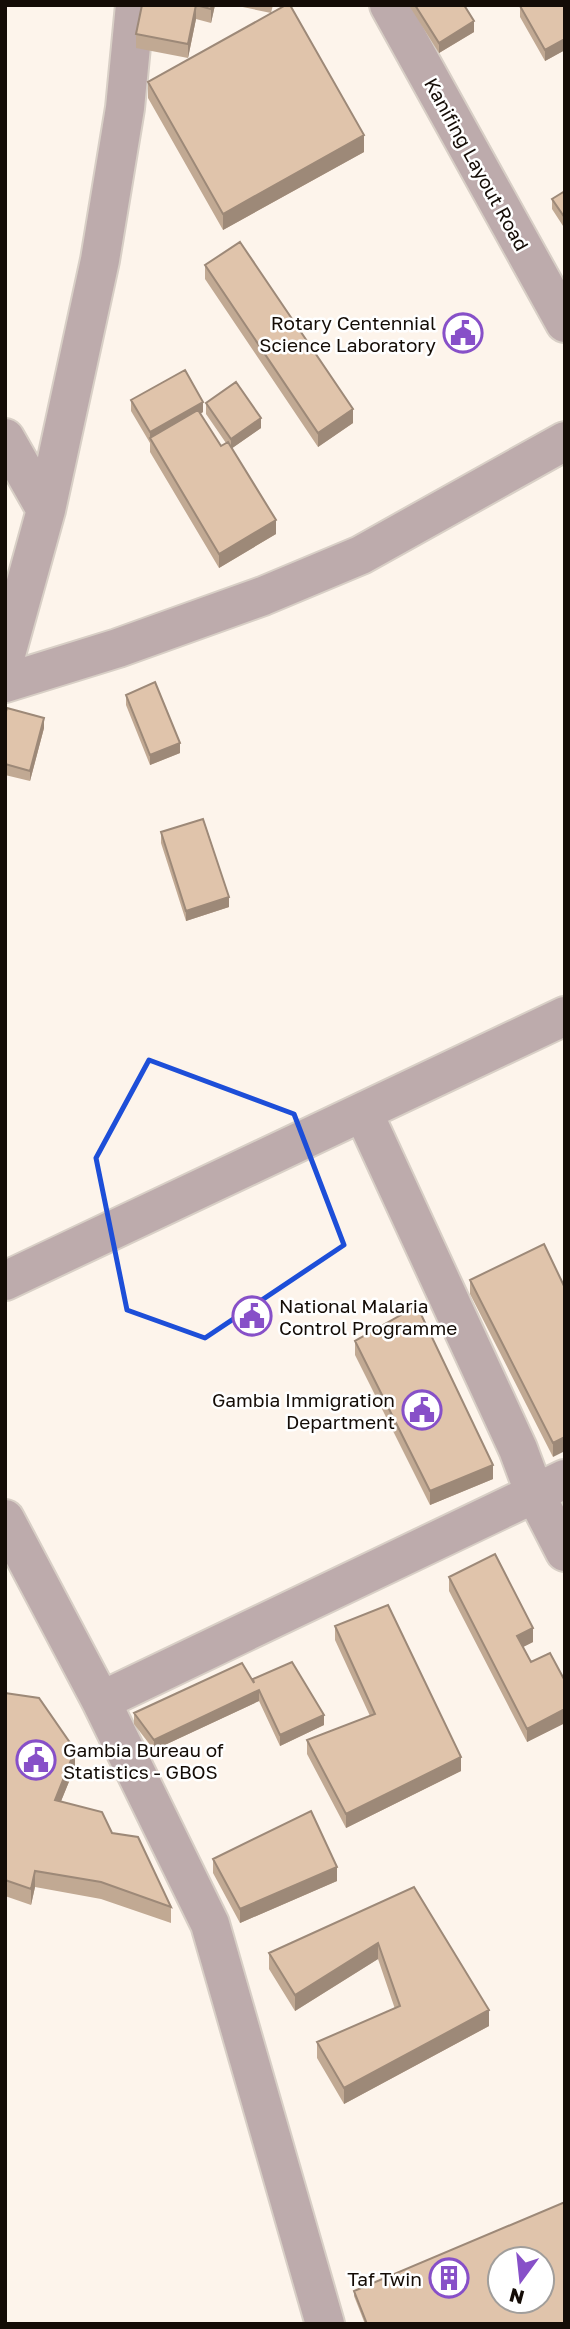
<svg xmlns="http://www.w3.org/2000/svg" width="570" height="2329" font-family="'Golos Text',sans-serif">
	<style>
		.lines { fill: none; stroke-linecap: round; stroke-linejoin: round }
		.minor-casing { stroke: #d8cfc6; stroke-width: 42 }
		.minor { stroke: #bdabac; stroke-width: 38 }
		.wall { fill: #c1a993 }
		.shaded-wall { fill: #9d8978 }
		.building { fill: #e0c4ab; stroke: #9d8978; stroke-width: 2; fill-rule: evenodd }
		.marked { fill: none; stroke: #1d4ed8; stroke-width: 5; stroke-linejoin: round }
		.labels { text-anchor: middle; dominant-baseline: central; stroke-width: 5; stroke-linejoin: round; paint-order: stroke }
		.street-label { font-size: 19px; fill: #140c06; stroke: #fff }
		.poi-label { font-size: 19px; fill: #140c06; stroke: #fff; text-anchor: end }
	</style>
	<rect width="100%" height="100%" fill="#fdf4eb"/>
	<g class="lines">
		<g class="minor-casing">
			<path id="minor" d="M389,5L565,323
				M5,438L46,510
				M5,658L46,510L100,260L125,108L135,5
				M5,683L118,648L263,596L361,555L565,441
				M363,1112L518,1449L534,1492L565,1552
				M5,1281L565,1016
				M5,1519L101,1701L210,1924L325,2324
				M101,1701L565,1479"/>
		</g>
		<use href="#minor" class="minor"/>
	</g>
	<path class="wall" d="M142,5H215L211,23L196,19L188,58L136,48V34Z
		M233,5H273L271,13Z
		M410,5H464L474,32L439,53L410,7Z
		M565,5V50L545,61L520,17V6Z
		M148,82L364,152L223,230L148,98Z
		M565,191V229L552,209V199Z
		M205,265L353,423L318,447L205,279Z
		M131,400L203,412L200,414L221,446L226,443L206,414V403L261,428L232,448L276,534L219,568L150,452V443L131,411Z
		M126,695L180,753L150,765L126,705Z
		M5,715L44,728L30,781L5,775Z
		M161,832L229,907L186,921L161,843Z
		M470,1280L565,1288L553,1457L470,1294Z
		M355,1341L493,1479L430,1505L355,1355Z
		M449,1577L533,1642L523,1647L531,1662L565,1681V1723L527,1742L449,1591Z
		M335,1626L461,1771L346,1828L307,1754V1740L370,1716L335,1640Z
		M253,1681L324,1725L280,1746L259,1701L154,1750L134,1724V1713Z
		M5,1693L75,1767L61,1801L112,1833L171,1907V1923L101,1899L35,1887L31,1905L5,1896Z
		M213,1859L337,1881L240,1923L213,1873Z
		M414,1887L489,2026L344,2104L317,2058V2042L395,2009L378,1959L295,2011L269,1969V1953Z
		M354,2291L565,2324H365L354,2296Z"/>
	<path class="shaded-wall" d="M196,5V19L188,58V44Z
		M212,5H215L211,23V9Z
		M474,21V32L439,53V43Z
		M565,39V50L545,61V50Z
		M364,135V152L223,230V214Z
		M203,402V412L152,442L150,438V443V432Z
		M353,409V423L318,447V433Z
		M261,418V428L231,449V439Z
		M276,520V534L219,568V554Z
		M44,718V728L30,781V771Z
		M180,743V753L150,765V755Z
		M229,897V907L186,921V911Z
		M565,1437V1451L553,1457V1443Z
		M493,1465V1479L430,1505V1491Z
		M533,1628V1642L517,1650V1636Z
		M259,1690V1701L154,1750V1740Z
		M565,1709V1723L527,1742V1729Z
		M324,1715V1725L280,1746V1735Z
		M75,1750V1767L55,1816V1800Z
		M461,1757V1771L346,1828V1814Z
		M337,1867V1881L240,1923V1909Z
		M35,1871V1887L31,1905V1889Z
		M378,1943V1959L295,2011V1995Z
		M489,2010V2026L344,2104V2088Z"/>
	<path class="building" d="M142,5H212L211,9L196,5L188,44L136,34Z
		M286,5H290L364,135L223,214L148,82Z
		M415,5H464L474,21L439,43Z
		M522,5H565V39L545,50L520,6Z
		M565,191V218L552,199Z
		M240,242L353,409L318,433L205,265Z
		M185,370L203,402L150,432L131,400Z
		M236,382L261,418L231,439L206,403Z
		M198,410L221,446L228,442L276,520L219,554L150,438Z
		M155,682L180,743L150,755L126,695Z
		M7,708L44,718L30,771L5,764V715Z
		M203,819L229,897L186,911L161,832Z
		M544,1244L565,1288V1437L553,1443L470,1280Z
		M417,1306L493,1465L430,1491L355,1341Z
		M495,1554L533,1628L517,1636L531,1662L550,1653L565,1681V1709L527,1729L449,1577Z
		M388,1605L461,1757L346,1814L307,1740L375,1714L335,1626Z
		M292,1662L324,1715L280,1735L259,1690L154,1740L134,1713L242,1663L254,1683L253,1679Z
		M5,1693L39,1698L75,1750L55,1800L102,1812L112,1833L138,1837L171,1907L101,1882L35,1871L31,1889L5,1880Z
		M311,1811L337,1867L240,1909L213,1859Z
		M414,1887L489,2010L344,2088L317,2042L400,2006L378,1943L295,1995L269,1953Z
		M565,2202V2324H367L354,2291ZM500,2259H542V2301H500Z"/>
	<path class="marked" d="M149,1060L294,1114L344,1245L205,1338L127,1310L96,1158Z"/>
	<defs>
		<g id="civic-ring" transform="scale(2.0125)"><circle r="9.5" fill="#fff" stroke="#8750c8" stroke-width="1.5"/><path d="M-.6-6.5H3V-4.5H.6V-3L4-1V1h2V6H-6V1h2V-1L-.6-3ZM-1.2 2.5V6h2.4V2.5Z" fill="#8750c8"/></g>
		<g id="building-ring" transform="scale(2.0125)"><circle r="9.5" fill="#fff" stroke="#8750c8" stroke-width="1.5"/><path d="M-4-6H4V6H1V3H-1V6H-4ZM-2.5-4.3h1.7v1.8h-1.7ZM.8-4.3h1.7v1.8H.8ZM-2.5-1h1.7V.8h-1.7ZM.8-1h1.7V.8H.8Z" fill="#8750c8"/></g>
	</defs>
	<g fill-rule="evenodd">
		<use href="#civic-ring" x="463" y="333"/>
		<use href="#civic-ring" x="252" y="1316"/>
		<use href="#civic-ring" x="422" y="1410"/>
		<use href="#civic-ring" x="36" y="1760"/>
		<use href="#building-ring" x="449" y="2278"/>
	</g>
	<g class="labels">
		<g class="street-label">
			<text transform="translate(477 164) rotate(61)">Kanifing Layout Road</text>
		</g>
		<g class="poi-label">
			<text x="436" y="322">Rotary Centennial<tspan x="436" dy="22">Science Laboratory</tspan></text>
			<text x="279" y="1305" text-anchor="start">National Malaria<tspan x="279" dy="22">Control Programme</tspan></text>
			<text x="395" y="1399">Gambia Immigration<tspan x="395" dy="22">Department</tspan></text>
			<text x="63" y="1749" text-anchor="start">Gambia Bureau of<tspan x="63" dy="22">Statistics - GBOS</tspan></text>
			<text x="422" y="2278">Taf Twin</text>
		</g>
	</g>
	<rect width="570" height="2329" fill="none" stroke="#140c06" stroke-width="14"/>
	<g transform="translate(521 2280) rotate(195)"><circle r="33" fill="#ffffff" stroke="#a19e9b" stroke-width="2"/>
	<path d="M0-5L12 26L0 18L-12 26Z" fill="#8750c8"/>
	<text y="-10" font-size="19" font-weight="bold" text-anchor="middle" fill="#140c06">N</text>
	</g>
</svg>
